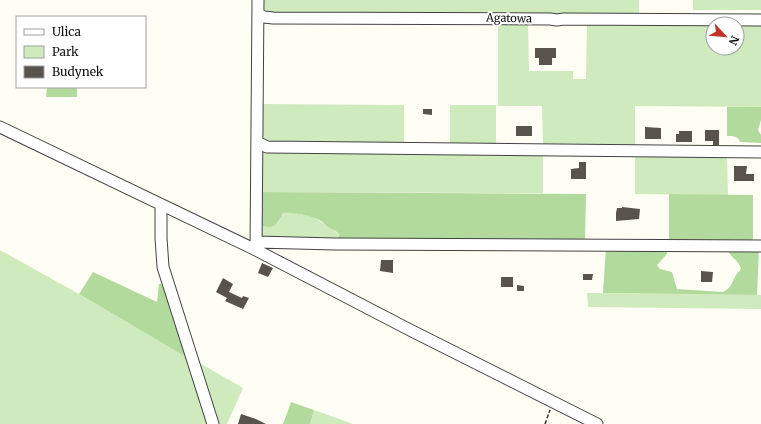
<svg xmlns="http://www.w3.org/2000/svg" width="761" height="424" font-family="Merriweather,serif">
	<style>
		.green { fill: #cfeabd; fill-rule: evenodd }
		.forest { fill: #b2da9d }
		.building { fill: #59534d }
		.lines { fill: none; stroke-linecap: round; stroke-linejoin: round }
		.minor-casing { stroke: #434343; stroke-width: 13 }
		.path { stroke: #323232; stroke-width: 1.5; stroke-dasharray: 4 2; stroke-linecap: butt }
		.minor { stroke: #fff; stroke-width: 11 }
		.labels { text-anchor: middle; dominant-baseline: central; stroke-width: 4; stroke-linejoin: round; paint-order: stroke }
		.street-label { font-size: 11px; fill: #101010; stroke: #fff }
	</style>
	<rect width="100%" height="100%" fill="#fffef4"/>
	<path class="green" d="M261,0H639V15L261,14Z
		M693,0H761V10H693Z
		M498,23H528L529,71H573V79H586L587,23L761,24V107L635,106V146L543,145L542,106H498ZM713,24H737V48H713Z
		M260,104L404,105V144L262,143Z
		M450,105H496V145H450Z
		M262,152L543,154V193L259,192Z
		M635,155H727L728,195L635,194Z
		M289,212L314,217L339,234V240H259L260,225L278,223L283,213Z
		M0,250L79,294L186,357L208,424H0Z
		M587,293L761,295V309L588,307Z
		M196,361L243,388L227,424H218Z
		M314,410L353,424H310Z"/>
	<path class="forest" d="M47,87H77V97H46Z
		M727,107H761V120L758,130L761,135V143L740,142C738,136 733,136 727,136Z
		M259,192L586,194L585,242L339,240V234C336,230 332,230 328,227C325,225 323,222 321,221C314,216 291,212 283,213C277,225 274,230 260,225Z
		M669,194L753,195V244L669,243Z
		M606,247L667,251V254L657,265L660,269L672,272L677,289L723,292C731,288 731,284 735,277C736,274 739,272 741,269C739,260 729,257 727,248L759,249L757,295L603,293Z
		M93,272L157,302L159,284H164L186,357L79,294Z
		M291,402L314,410L310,424H283Z"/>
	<path class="building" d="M535,48H556V58H552V65H539V58H535Z
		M423,109H432V115L423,114Z
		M516,126H532V136H516Z
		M645,127L661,128V139H645Z
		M705,130H719V145H713V141H705Z
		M679,131H692V142H676V134H679Z
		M579,162H586V179H571V169L579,168Z
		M734,166H747L746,174H754V181H734Z
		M622,207L640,209L639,219L616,221V213L617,208H622Z
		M381,260H393V273L380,271Z
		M262,263L273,268L268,277L258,273Z
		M701,271L713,272L712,282H701Z
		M583,274H593L592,280H583Z
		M501,277H513V287H501Z
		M223,278L233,284L229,292L242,298L243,296L249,298L243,309L225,301L227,298L216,292Z
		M517,285L524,286V291H517Z
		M241,414L256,419L266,424H238Z"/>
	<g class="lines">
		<g class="minor-casing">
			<path id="minor" d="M258,14L264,17L273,18L550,19L557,20L564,19L761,20
				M0,127L256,250L410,330L597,424
				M257,142L267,147L761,152
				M161,205V238L163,267L213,424
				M256,242L335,244L761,246
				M256,249L258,0"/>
		</g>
		<path class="path" d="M545,424L550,410"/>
		<use href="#minor" class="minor"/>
	</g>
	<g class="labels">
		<g class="street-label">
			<text transform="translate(509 18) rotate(1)">Agatowa</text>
		</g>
	</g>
	<rect x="16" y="16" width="130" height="72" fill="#ffffff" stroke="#9f9f9f"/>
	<rect x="24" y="29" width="20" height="6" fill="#ffffff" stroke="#9f9f9f"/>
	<text x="52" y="36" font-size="12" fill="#101010">Ulica</text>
	<rect x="24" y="46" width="20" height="12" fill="#cfeabd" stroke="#9f9f9f"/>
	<text x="52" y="56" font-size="12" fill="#101010">Park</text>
	<rect x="24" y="66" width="20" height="12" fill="#59534d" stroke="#9f9f9f"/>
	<text x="52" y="76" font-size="12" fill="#101010">Budynek</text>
	<g transform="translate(725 36) rotate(116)"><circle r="19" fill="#ffffff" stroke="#9f9f9f"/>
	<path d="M0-3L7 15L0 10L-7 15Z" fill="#c03329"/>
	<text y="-6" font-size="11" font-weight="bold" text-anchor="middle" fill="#101010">N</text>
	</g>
</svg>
